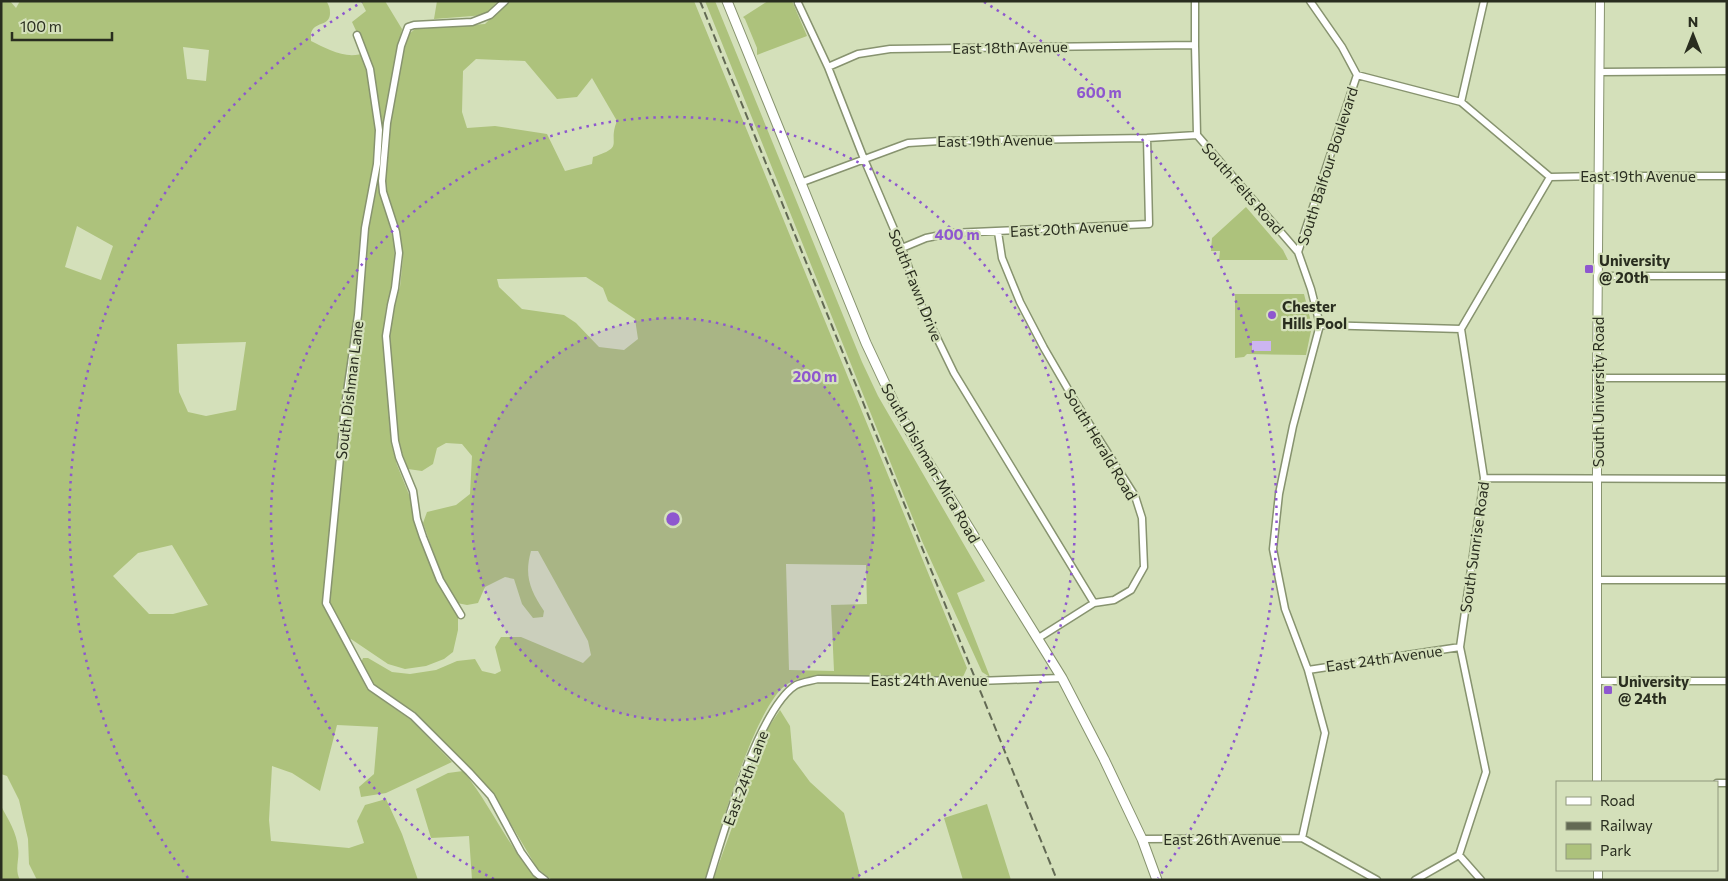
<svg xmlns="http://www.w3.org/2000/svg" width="1728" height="881" font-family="Commissioner,sans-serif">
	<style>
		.green { fill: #adc27c; fill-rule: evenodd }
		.water { fill: #ccb5f1 }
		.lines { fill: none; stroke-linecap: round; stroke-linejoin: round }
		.minor-casing { stroke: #87936f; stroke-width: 9 }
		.tertiary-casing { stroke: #87936f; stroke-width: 10 }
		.secondary-casing { stroke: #87936f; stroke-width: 11 }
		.minor { stroke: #fff; stroke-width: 6 }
		.tertiary { stroke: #fff; stroke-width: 8 }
		.secondary { stroke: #fff; stroke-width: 9 }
		.rail { stroke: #636a54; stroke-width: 2; stroke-dasharray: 8 4; stroke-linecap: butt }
		.ring { fill: none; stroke: #8e57cf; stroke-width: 2.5; stroke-dasharray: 2.5 5 }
		.poi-dot { fill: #8e57cf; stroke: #d4e0ba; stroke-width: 2 }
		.labels { text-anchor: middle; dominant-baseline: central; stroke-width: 4.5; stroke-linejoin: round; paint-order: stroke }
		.street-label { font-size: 15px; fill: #292d1f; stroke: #d4e0ba }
		.poi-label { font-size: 15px; font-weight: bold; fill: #292d1f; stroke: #d4e0ba; text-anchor: start }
		.centre { fill: #8e57cf; stroke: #d4e0ba; stroke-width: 2.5 }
		.ring-label { font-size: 15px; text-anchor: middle; font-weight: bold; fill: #8e57cf; stroke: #d4e0ba; stroke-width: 4.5; stroke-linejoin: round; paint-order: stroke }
	</style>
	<rect width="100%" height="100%" fill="#d4e0ba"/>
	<path class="green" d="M1,1H10L16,8L20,1H326C329,5 330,8 330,13C330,25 319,22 313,29C310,33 311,36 311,41C327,49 348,61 366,52L352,22L366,11L361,1H385L402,29L385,124L381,194L394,242L395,260L392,287L386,308L383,343L391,443L397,465L410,497L415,522L436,580L458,616V630L453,652L444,659L426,666L405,669L388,664L351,639L344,643L367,689L411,720L452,762L386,793L361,797L359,787L374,774L378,727L337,725L320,791L292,773L272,766L269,820L271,841L349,848L364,843L357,821L365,805L386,799L402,834L418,880H37L29,864L28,839L19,800L7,776L1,774ZM183,47L209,50L206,81L187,79ZM77,226L113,246L101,280L65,267ZM246,342L236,410L206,416L188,412L179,392L177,344ZM172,545L208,605L173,614H149L113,576L138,553Z
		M437,1H498L485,15L434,19Z
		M508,1H694L967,668L963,677C932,677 902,676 872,676C846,676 812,672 789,683C755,701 717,841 705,880H552L537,868L493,794L460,758L415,712L373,685L361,663L363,658H368L392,672L410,674L436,670L457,661L475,659L482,671L495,674L501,671L495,647L501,637H521L583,663L591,655L588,641L538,551H531C524,576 530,590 544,611L543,617L533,618L522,604L514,579L505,577L485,587L478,603L467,605L457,603L442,576L423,523L427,512L456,505L470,494L472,456L462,444L446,443L437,448L433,464L422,471L408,469L397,439L389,343L393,306L400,287L403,257L399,234L385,191L389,132L403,46L409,34L415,29L485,24ZM476,59L525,61L557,99L577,97L592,78L617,121C607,145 626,146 593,157L592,164L565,171L547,134L495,126L467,128L462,112L463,71ZM586,277L603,288L608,301L635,319L638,339L624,350L599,347L576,323L564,315L522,309L499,287L497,279ZM786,564L866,565L867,604L831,605L834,671L789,670Z
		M705,1H715L862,362L878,396L985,581L957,593L990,677L982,672L922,541Z
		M768,1H792L807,36L757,55V48L745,19L743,17Z
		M1246,207L1283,250L1288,260H1219L1220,251H1211L1212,238Z
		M1235,294H1304L1312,326L1306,355L1247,354L1244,357L1235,358Z
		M780,710L790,726L793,759L810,782L844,813L859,872L860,880H713L768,728Z
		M463,771C491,805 508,848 539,880H472L469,836L431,838L416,789L448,773Z
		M987,804L1011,880H963L944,818Z
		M1,806C8,819 17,833 18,848C20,859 14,869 20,880H1Z"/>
	<path class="water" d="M1252,341H1271V351H1252Z"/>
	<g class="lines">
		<g class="minor-casing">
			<path id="minor" d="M1195,1V45L1197,135L1298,252
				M798,3L828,67L864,159L902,248L922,307L954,373L1094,603
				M357,35L370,69L379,130L377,164L365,228L358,315L345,406L326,603L371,687L413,716L469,772L491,796L521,852L536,873L545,880
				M828,67L858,54L890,49L1195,45
				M1601,72L1727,71
				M1357,75L1461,102L1550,177
				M1461,102L1484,1
				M1550,177L1599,176H1727
				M800,183L908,143L940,141L1147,138L1197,135
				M998,232L1002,258L1020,302L1044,348L1076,403L1135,496L1142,518L1144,567L1131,590L1114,600L1094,603L1037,639
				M902,248L926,238L951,233L1149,224L1147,138
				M1599,276H1727
				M1320,325L1461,329
				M1597,378H1727
				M1484,478L1727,479
				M1598,580H1727
				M461,615L440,580L423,537L417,519L413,491L399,457L395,441L386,336L391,305L395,288L399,253L396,232L383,192L382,181L387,123L401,46L408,27L414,25L472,22L490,15L505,1
				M1308,670L1460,647
				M1597,681H1727
				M1717,783H1727
				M1302,838L1325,733L1308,670L1285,609L1273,549L1279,494L1293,426L1320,325L1311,289L1298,252L1357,75L1342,47L1310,1
				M1142,839L1302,838L1377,880
				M1459,855L1481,880
				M709,880C723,835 758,709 796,685C802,682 811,681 818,679L977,681L1062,678
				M1415,880L1459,855L1486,772L1460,647L1484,478L1461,329L1550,177"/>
		</g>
		<g class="tertiary-casing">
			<path id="tertiary" d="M1597,782V378L1600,1
				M1598,870V880"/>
		</g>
		<g class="secondary-casing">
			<path id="secondary" d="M727,1L866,343L896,407L917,444L1062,678L1104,759L1142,839L1157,880"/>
		</g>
		<use href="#minor" class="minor"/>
		<use href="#tertiary" class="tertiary"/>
		<use href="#secondary" class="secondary"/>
		<path class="rail" d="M700,1L1057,880"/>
	</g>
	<circle cx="673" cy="519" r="201" fill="#8e57cf" fill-opacity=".12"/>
	<g class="ring">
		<circle cx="673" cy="519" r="201"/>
		<path d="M494 879A402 402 0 1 1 852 879"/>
		<path d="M188 878A603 603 0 0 1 362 2M984 2A603 603 0 0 1 1158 878"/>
	</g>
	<g class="poi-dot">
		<rect x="1584" y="264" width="10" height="10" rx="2.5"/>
		<circle cx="1272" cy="315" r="5"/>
		<rect x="1603" y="685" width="10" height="10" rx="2.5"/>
	</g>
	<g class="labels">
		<g class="street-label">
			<text transform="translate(1010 47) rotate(-1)">East 18th Avenue</text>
			<text transform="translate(995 140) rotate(-1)">East 19th Avenue</text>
			<text transform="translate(1327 166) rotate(-72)">South Balfour Boulevard</text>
			<text x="1638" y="176">East 19th Avenue</text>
			<text transform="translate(1243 188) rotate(49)">South Felts Road</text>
			<text transform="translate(1069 228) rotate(-3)">East 20th Avenue</text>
			<text transform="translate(916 285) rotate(68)">South Fawn Drive</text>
			<text transform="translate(349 390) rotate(-83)">South Dishman Lane</text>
			<text transform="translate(1598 392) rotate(-90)">South University Road</text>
			<text transform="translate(1101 444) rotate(59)">South Herald Road</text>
			<text transform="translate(931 463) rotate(60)">South Dishman-Mica Road</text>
			<text transform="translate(1474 547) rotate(-82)">South Sunrise Road</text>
			<text transform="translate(1384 658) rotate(-8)">East 24th Avenue</text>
			<text x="929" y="680">East 24th Avenue</text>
			<text transform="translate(745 778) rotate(-69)">East 24th Lane</text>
			<text x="1222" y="839">East 26th Avenue</text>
		</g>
		<g class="poi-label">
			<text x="1599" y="260">University<tspan x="1599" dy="17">@ 20th</tspan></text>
			<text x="1282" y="306">Chester<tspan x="1282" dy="17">Hills Pool</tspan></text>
			<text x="1618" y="681">University<tspan x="1618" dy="17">@ 24th</tspan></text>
		</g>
	</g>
	<circle cx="673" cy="519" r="8" class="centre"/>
	<g class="ring-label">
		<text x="1099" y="98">600 m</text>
		<text x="957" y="240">400 m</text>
		<text x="815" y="382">200 m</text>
	</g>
	<rect width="1728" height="881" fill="none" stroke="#292d1f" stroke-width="5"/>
	<rect x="1556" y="781" width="162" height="90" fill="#d4e0ba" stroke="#90987c"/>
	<rect x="1566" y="797" width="25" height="8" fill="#ffffff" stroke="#90987c"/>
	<text x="1600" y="806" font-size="15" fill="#292d1f">Road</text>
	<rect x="1566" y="822" width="25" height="8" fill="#636a54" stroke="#90987c"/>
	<text x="1600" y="831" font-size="15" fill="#292d1f">Railway</text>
	<rect x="1566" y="844" width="25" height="15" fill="#adc27c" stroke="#90987c"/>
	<text x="1600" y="856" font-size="15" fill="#292d1f">Park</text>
	<g transform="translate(1693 35)" stroke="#d4e0ba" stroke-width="4" paint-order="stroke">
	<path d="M0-4L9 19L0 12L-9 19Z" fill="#292d1f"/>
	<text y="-8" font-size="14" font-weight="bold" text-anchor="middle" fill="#292d1f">N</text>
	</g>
	<path d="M12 32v8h100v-8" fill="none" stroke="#292d1f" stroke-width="2.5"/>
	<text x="20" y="32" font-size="15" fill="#292d1f" stroke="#d4e0ba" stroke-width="4" paint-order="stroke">100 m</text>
</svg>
